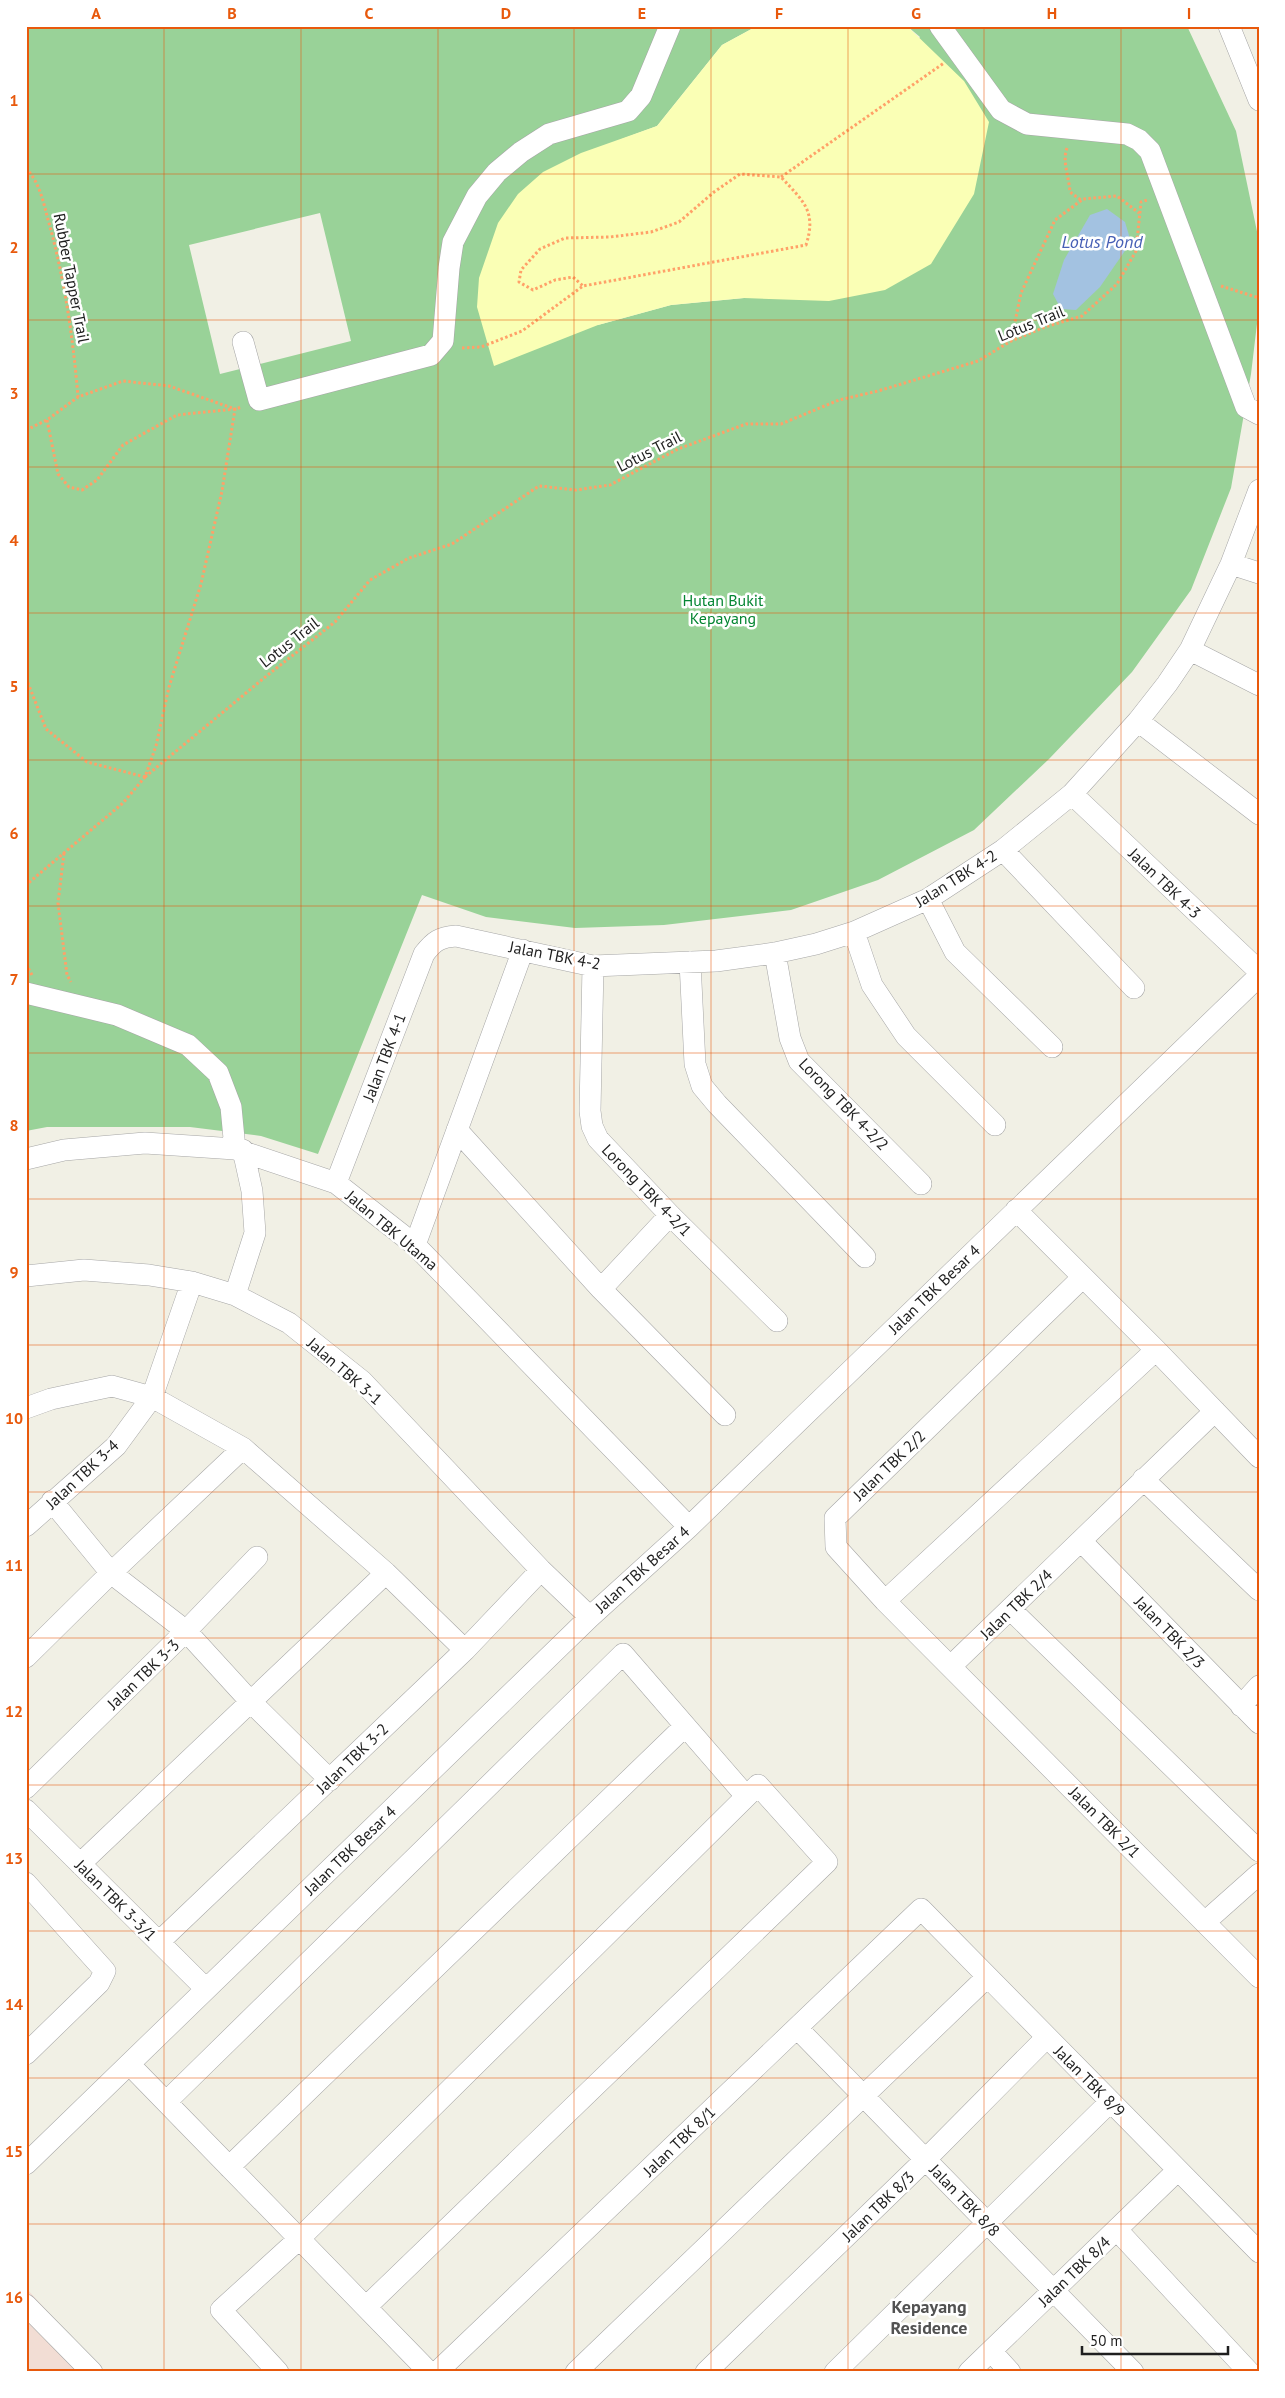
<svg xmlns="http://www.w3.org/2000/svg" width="1285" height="2398" font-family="'PT Sans',sans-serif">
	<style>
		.commercial { fill: #f2ddd4 }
		.forest { fill: #99d298; fill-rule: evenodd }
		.sand { fill: #faffb5 }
		.water { fill: #a3c2e1 }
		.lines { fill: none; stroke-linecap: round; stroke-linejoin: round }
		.minor-casing { stroke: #a6a6a6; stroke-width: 22 }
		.path { stroke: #ffa168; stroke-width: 3; stroke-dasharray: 2.5 2.5; stroke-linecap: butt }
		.minor { stroke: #fff; stroke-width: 21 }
		.grid { fill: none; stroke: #e8590c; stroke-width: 1; stroke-opacity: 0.55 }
		.labels { text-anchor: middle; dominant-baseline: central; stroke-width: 5; stroke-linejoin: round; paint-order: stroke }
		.street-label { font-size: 16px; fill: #1f1f1f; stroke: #fff }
		.park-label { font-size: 16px; fill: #058633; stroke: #fff }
		.water-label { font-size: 18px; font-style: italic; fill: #465fb5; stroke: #fff }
		.neighbourhood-label { font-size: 18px; font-weight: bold; fill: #525252; stroke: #fff }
		.neatline { fill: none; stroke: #e8590c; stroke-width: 2 }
		.grid-label { font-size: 16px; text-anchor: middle; font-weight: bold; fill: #e8590c }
	</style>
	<rect width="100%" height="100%" fill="#f1f0e5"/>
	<path class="commercial" d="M26,2288L103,2372H26Z"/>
	<path class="forest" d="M26,26H757L722,45L657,126L622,139L598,325L671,305L744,298L920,37L907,26H1187L1236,131L1259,241V307L1251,374L1231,488L1191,590L1132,672L1049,759L974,830L878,880L791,910L664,925L575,928L486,917L422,895L318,1154L261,1136L190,1127H47L26,1131V983L29,981L26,978ZM320,213L351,341L220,374L189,245Z"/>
	<path class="sand" d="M757,26H907L964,81L989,122L974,194L931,264L885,290L829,301L744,298L671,305L598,325L494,366L477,307L479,278L498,223L518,194L543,172L581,153L657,126L722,45Z"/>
	<path class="water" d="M1107,209L1125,222L1131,242L1100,287L1076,310L1061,309L1053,294L1064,260L1090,215Z"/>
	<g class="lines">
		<g class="minor-casing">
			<path id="minor" d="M940,26L1001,110L1027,124L1127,134L1139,140L1150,151L1246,407L1259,414
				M1229,26L1259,100
				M243,342L259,400L431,355L443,341L449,268L453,242L477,196L497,172L521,152L549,134L628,111L641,96L670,26
				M1231,564L1259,573
				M1190,650L1259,685
				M1138,721L1259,814
				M1072,794L1259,971
				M1003,850L1134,988
				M928,899L955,952L1052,1047
				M854,932L872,985L906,1036L995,1125
				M775,953L790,1038L799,1061L921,1184
				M690,962L695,1064L702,1086L717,1104L865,1257
				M593,966L590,1111L592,1126L598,1139L670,1215L777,1321
				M26,993L117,1015L188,1045L218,1073L231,1107L235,1149
				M457,1130L601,1289
				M26,1159L64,1150L145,1143L235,1149L336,1183L415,1245L689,1527
				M336,1183L424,954C434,941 440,937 456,936L593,966L716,961L775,953L816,944L854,932L928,899L1003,850L1072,794L1138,721L1167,684L1190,650L1231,564L1259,490
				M1016,1210L1156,1350L1259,1457
				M670,1215L601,1289L725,1415
				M415,1245L523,950
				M26,1276L84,1270L149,1275L192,1282L235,1295L289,1323L362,1381L541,1570L590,1617
				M1083,1277L835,1518L836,1547L885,1601L1259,1977
				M235,1295L255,1233L252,1191L243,1150
				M26,1408L51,1399L112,1386L152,1397L243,1448L386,1573L465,1650
				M1143,1479L1259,1590
				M52,1501L111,1573L186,1631L250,1701L330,1780
				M26,1526L116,1446L152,1397L192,1282
				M1081,1541L1259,1723
				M885,1601L1156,1350
				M1010,1609L1259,1851
				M26,1657L111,1573L243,1448
				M951,1666L1215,1411
				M1241,1706L1259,1686
				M26,1788L186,1631L257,1557
				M26,1810L206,1989
				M80,1864L386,1573
				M26,1883L105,1971L99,1983L26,2054
				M1205,1922L1259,1874
				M159,1942L465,1650L541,1570
				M797,2028L1133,2372
				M130,2065L429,2372
				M166,2102L623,1654L746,1796
				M26,2164L590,1617L689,1527L1259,976
				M229,2167L685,1726
				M1117,2230L1249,2372
				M26,2305L92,2372
				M991,2351L1010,2372
				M278,2372L221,2310L299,2239L758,1785L827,1862L366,2307
				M437,2372L921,1909L1259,2252
				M576,2372L987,1977
				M706,2372L925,2160L1047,2037
				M835,2372L1110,2102
				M969,2372L1178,2170"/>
		</g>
		<path class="path" d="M1067,148C1062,161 1069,177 1070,192L1081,200
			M26,168C41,185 43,202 49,223C65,281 73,338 78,397
			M781,177L944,63
			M1221,286L1259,298
			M1011,341L1021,293L1055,220L1083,199L1117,196L1139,213
			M462,348L481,347L522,331L583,286L806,245C817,211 803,201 781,177L740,174L714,192L679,222L651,232L610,237L565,238L540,249L521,270L519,282L533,290L555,280L573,277L583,286
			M47,420L58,474L69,487L82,490L97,480L123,445L177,415L235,409L242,407
			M26,430L47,420L78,397L123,381L169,386L235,409L222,491L201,584L169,687L156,746L145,777L123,803L26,885
			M26,678L46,729L87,762L145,777
			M145,777L264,678L335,622L370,580L409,558L452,544L539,486L576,490L610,485L678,449L746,424H781L839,400L878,391L978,361L1011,341L1045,327L1082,316L1117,284L1136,251L1141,202L1147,200
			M64,853L58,903L67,975L71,982
			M26,964L32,975"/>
		<use href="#minor" class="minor"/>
	</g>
	<path class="grid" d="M164,26V2372M301,26V2372M438,26V2372M574,26V2372M711,26V2372M848,26V2372M984,26V2372M1121,26V2372M26,174H1259M26,320H1259M26,467H1259M26,613H1259M26,760H1259M26,906H1259M26,1053H1259M26,1199H1259M26,1345H1259M26,1492H1259M26,1638H1259M26,1785H1259M26,1931H1259M26,2078H1259M26,2224H1259"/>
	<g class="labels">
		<g class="street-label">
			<text transform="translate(72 278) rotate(79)">Rubber Tapper Trail</text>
			<text transform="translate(1031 323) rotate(-22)">Lotus Trail</text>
			<text transform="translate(649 451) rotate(-27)">Lotus Trail</text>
			<text transform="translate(289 642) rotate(-38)">Lotus Trail</text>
			<text transform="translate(956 878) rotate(-32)">Jalan TBK 4-2</text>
			<text transform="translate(1165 883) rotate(44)">Jalan TBK 4-3</text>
			<text transform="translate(555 955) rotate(11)">Jalan TBK 4-2</text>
			<text transform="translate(384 1057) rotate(-69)">Jalan TBK 4-1</text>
			<text transform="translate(844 1104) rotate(46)">Lorong TBK 4-2/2</text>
			<text transform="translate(647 1190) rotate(46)">Lorong TBK 4-2/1</text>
			<text transform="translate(392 1230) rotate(40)">Jalan TBK Utama</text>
			<text transform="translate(934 1289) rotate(-44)">Jalan TBK Besar 4</text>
			<text transform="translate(345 1371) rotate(41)">Jalan TBK 3-1</text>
			<text transform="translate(889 1465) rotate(-44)">Jalan TBK 2/2</text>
			<text transform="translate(82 1474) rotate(-43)">Jalan TBK 3-4</text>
			<text transform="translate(642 1569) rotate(-42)">Jalan TBK Besar 4</text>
			<text transform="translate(1016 1604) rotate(-44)">Jalan TBK 2/4</text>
			<text transform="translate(1170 1632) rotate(46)">Jalan TBK 2/3</text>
			<text transform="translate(143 1674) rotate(-44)">Jalan TBK 3-3</text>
			<text transform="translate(352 1758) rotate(-44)">Jalan TBK 3-2</text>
			<text transform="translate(1105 1822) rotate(45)">Jalan TBK 2/1</text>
			<text transform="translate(350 1850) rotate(-44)">Jalan TBK Besar 4</text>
			<text transform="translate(116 1900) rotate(45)">Jalan TBK 3-3/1</text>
			<text transform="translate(1090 2081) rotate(45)">Jalan TBK 8/9</text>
			<text transform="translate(679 2141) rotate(-44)">Jalan TBK 8/1</text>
			<text transform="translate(965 2200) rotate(46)">Jalan TBK 8/8</text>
			<text transform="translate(878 2206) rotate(-44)">Jalan TBK 8/3</text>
			<text transform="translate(1074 2271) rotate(-44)">Jalan TBK 8/4</text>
		</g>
		<g class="park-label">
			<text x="723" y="600">Hutan Bukit<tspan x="723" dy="18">Kepayang</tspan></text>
		</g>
		<g class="water-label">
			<text x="1102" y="241">Lotus Pond</text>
		</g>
		<g class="neighbourhood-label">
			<text x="929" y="2306">Kepayang<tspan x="929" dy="21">Residence</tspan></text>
		</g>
	</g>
	<rect width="1285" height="2398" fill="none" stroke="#ffffff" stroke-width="55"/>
	<path d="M1082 2346v8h146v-8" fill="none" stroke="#1f1f1f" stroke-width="2.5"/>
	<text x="1090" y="2346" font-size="15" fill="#1f1f1f" stroke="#ffffff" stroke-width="4" paint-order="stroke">50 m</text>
	<rect x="28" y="28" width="1230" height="2342" class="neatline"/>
	<g class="grid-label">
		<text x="96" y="19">A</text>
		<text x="232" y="19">B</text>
		<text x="369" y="19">C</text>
		<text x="506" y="19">D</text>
		<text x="642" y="19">E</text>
		<text x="779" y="19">F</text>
		<text x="916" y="19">G</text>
		<text x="1052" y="19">H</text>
		<text x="1189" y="19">I</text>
		<text x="14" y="106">1</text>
		<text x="14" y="253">2</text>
		<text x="14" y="399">3</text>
		<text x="14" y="546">4</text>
		<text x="14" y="692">5</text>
		<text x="14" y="839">6</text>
		<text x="14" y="985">7</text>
		<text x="14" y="1131">8</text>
		<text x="14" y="1278">9</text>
		<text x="14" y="1424">10</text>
		<text x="14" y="1571">11</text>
		<text x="14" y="1717">12</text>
		<text x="14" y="1864">13</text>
		<text x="14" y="2010">14</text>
		<text x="14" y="2157">15</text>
		<text x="14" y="2303">16</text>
	</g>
</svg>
